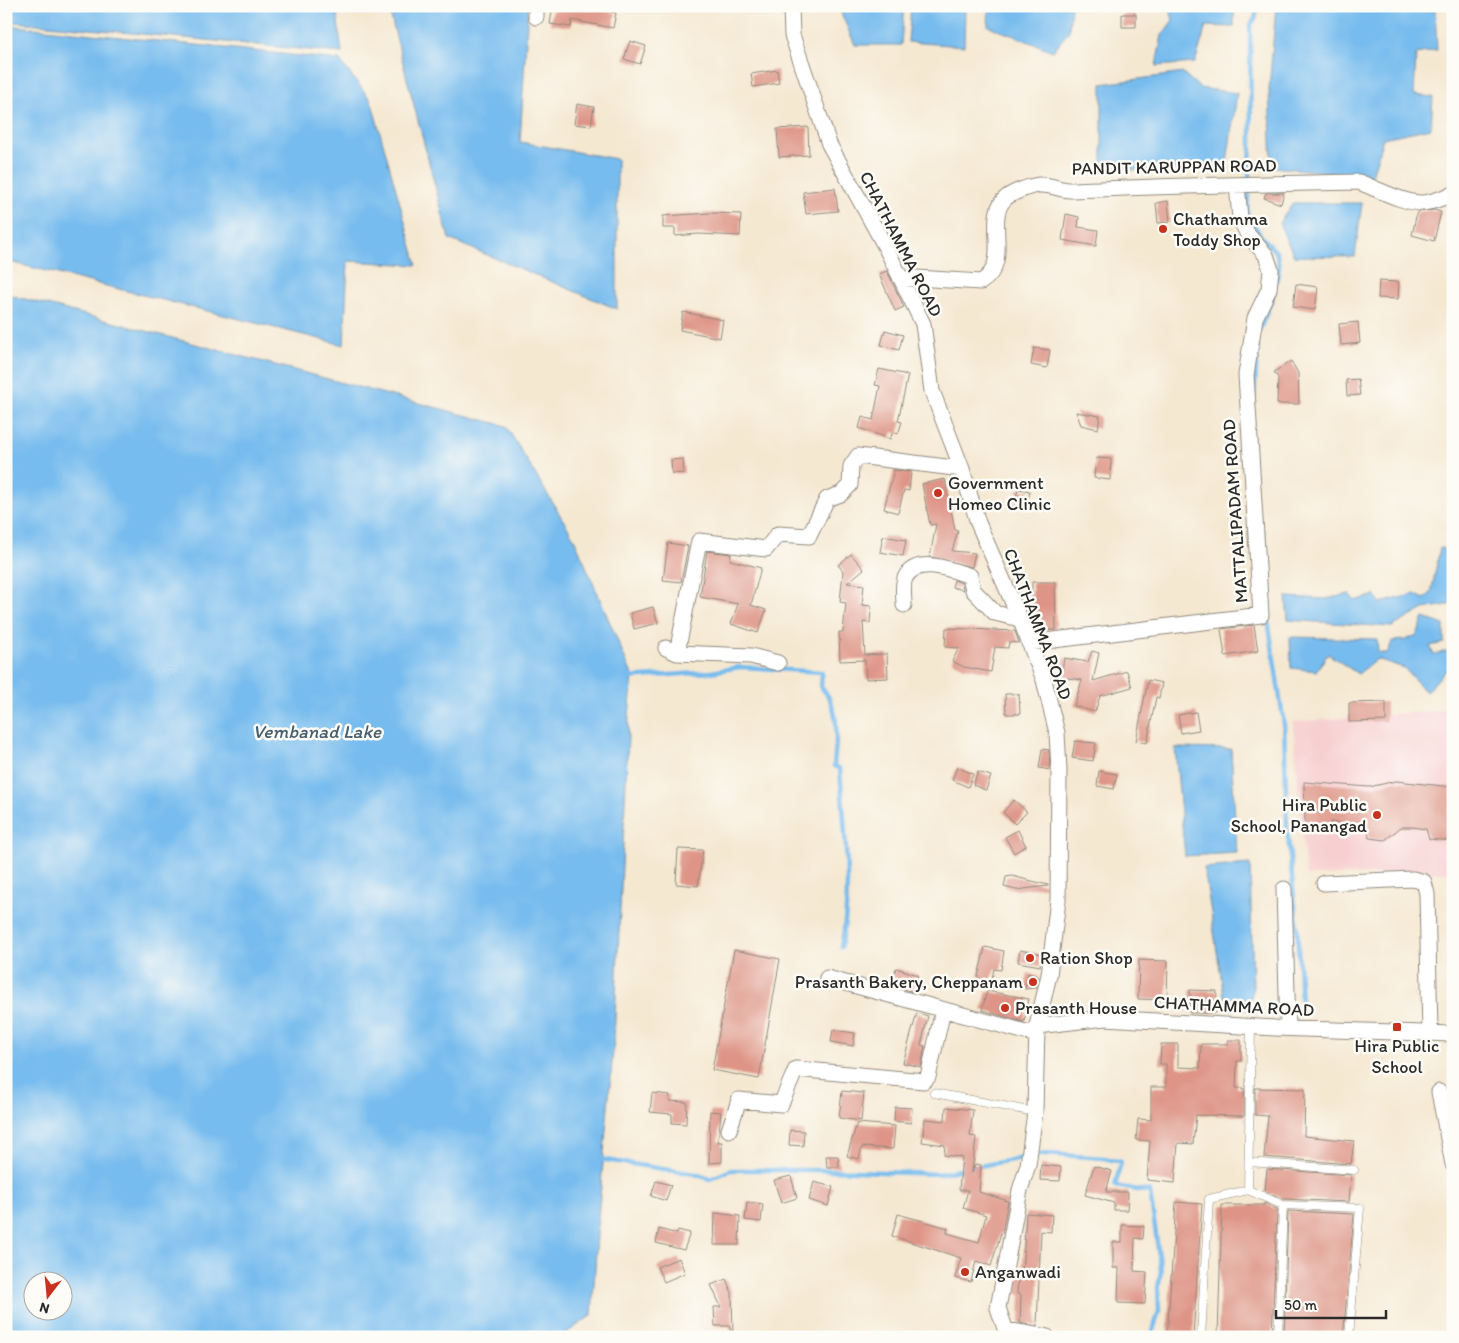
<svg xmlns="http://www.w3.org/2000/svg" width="1459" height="1343" font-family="Itim,sans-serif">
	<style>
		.built { fill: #f7cfd0 }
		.water { fill: #77bcee; stroke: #51748c; fill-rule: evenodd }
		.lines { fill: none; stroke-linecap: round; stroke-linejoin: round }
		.stream { stroke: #77bcee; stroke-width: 4.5 }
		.building { fill: #de9587 }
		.service-casing { stroke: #908a7e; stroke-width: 9 }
		.minor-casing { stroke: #908a7e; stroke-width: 17 }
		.service { stroke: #fff; stroke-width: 8 }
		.minor { stroke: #fff; stroke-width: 15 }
		.poi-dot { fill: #c8321e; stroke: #fdfcf7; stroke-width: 2 }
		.labels { text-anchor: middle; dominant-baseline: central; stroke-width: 5; stroke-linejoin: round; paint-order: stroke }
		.street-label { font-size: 18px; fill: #2b2b2b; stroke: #fdfcf7 }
		.poi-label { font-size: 18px; fill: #2b2b2b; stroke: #fdfcf7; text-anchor: start }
		.water-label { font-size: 19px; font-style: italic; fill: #465e6f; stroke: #fdfcf7 }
	</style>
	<rect width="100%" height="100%" fill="#fdfcf7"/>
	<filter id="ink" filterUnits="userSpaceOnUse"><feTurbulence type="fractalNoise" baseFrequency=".02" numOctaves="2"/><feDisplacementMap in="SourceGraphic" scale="10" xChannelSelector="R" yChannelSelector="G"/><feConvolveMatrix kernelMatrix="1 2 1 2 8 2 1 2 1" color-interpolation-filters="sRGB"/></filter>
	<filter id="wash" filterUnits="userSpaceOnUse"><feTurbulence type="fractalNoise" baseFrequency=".0096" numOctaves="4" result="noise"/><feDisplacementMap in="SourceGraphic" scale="20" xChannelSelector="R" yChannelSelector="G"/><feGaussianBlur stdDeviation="1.12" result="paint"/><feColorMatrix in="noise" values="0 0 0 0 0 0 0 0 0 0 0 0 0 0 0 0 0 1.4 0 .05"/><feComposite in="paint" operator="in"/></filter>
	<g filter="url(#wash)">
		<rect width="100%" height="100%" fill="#f5e8d1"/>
		<path class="built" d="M1446,710L1453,759V872L1306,876L1293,722Z"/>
		<path class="water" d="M6,6H336L342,53L6,21Z
			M388,6H528L520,142L617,159V309L449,239Z
			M838,6H904L901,45H855Z
			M911,6H965L964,46L908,42Z
			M989,6H1071L1069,31L1053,51L988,26Z
			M1169,6H1234V27L1206,26L1195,63L1156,66L1162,35L1173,20Z
			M1276,6L1435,10L1437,50L1416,54L1414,95L1433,97L1431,128L1383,138L1372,176L1272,167L1269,90Z
			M6,25L339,60L371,100L417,265L348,261L344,345L6,261Z
			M1183,73L1200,88L1237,93L1226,169L1102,170V84Z
			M1293,203H1362L1355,257L1294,256L1279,223Z
			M6,294L506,426L574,538L633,677L629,715L614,1040L598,1219L592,1315L561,1337H6ZM32,1280H62V1310H32Z
			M1440,548L1453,550V604L1424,609L1392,627L1288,620L1286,597L1326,599L1349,594L1355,601L1375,595L1380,603L1415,594L1424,599L1431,593Z
			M1424,618L1444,625V643L1430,646L1434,655L1452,649L1453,663L1426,692L1404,668L1377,659L1358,674L1328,654L1316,671L1291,668L1290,637L1377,639L1378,653H1388L1392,641L1405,640L1417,635Z
			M1175,748L1231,749L1237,853L1185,856Z
			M1250,864L1253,989L1248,1010L1226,1009L1204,868Z"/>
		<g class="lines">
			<path class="stream" d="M1256,6V17L1250,26L1251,145L1247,214L1261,236L1277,253L1279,268L1277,280
				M1260,329L1273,297
				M1254,396L1258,347
				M1263,531L1267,588
				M1267,613L1284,725L1287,827L1297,927L1301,1004
				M627,678L711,672L740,667L822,672L821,687C842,709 836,738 834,766L840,769C844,827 853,890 841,947
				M1037,1155L1046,1154L1104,1158L1121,1162L1115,1186L1150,1192L1161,1271L1158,1288L1159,1311L1151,1337
				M599,1159L695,1174L710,1179L731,1170H828L937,1174L1022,1158"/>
		</g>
		<g id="blocks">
			<path class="building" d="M553,6L578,9L579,6H607L606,11L616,13L613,28L572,20L571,27L550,24Z
				M1122,14H1136V27H1122Z
				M630,41L646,46L640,64L624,59Z
				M777,70L779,83L753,87L751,74Z
				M577,104L594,107L591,126L574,124Z
				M808,127L809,155L779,157L777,129Z
				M835,188L838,211L806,214L803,192Z
				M1266,193H1284L1281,204L1264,198Z
				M1168,201L1170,222L1158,223L1156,203Z
				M1434,210L1441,212L1434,241L1412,235L1417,212Z
				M711,213L741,214L740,236L699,234L675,236V228H663V216Z
				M1066,214L1079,217L1078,227L1098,230L1096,246L1062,240Z
				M887,271L904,307L895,311L879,274Z
				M1379,281L1399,282L1398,299L1378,298Z
				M1296,284L1318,287L1315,310L1293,307Z
				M683,312L723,320L720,338L680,330Z
				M1358,322L1360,343L1341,345L1339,324Z
				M885,330L903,335L899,350L881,345Z
				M1034,348L1050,350L1047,368L1031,365Z
				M1291,361L1298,373L1299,404H1277L1278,378L1274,372Z
				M879,369L908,375L898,421L902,422L898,434L893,432L890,439L859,428L862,417L873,420L880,386L875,385Z
				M1358,379L1360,395L1347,396L1346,380Z
				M1076,412L1100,416L1098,429L1081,425Z
				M1096,458L1111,459L1110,480L1094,478Z
				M683,459L684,473L672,474L671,460Z
				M894,470L911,472L909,491L904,490L898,513L884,509Z
				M945,479L955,530L958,531L952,551L975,553L972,567L930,557L936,524L930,525L922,484Z
				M1018,489L1030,491L1027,505L1015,503Z
				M883,536L906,540L903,556L880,552Z
				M668,543L688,546L681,582L663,580Z
				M707,551L731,554L730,560L761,568L751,605L766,610L758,633L731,624L738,604L700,597Z
				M851,554L864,569L847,583L864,585L862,605L871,606L870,623L863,622L865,655L887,654L888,678L866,679L865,660L840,661L839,632H843L846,603L840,602L843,571L838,565Z
				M954,580L962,583L963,590L952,587Z
				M1032,582H1055L1056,630H1035L1032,625Z
				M653,607L658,623L634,629L630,613Z
				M1254,625L1258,651L1225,656L1221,629Z
				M946,628L1015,631L1019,643L1009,642L1008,648L995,647L991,672L964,667L952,661L959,648L945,647Z
				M1092,651L1099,653L1093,681L1127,671L1132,687L1100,696L1095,712L1074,706L1082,680L1061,677L1064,658L1088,662Z
				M1148,680L1162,683L1159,698L1156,697L1147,743L1136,741Z
				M1005,694H1019L1020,714H1006Z
				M1386,702V721L1349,722V703Z
				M1196,712L1199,730L1181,733L1178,715Z
				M1075,741L1096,743L1093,761L1072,758Z
				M1042,749L1049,750L1050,770L1039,768Z
				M957,767L973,774L968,787L952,780Z
				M1099,771L1117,774L1114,789L1097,786Z
				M978,772L991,776L986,790L973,785Z
				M1396,781L1453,787V841L1429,839L1426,829L1412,827H1401L1385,840L1369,838L1367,827L1330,822V828L1305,827L1304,782L1369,787Z
				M1014,800L1027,812L1015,824L1003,812Z
				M1018,830L1026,846L1014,853L1005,837Z
				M678,849L703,850L698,886L676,884Z
				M1012,876L1048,885V886L1016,890L1004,887L1006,877Z
				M985,947L1004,951L1001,970L994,969L990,988L976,985Z
				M734,950L780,959L759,1079L712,1070Z
				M1020,950L1042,954L1040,966L1018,962Z
				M1139,960L1168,961L1167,1000L1138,999Z
				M896,968L918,975L913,992L891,985Z
				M1028,973L1039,977L1036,988L1025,989Z
				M1190,990L1217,991L1216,1013H1190Z
				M987,991L1029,999L1024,1022L982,1010Z
				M917,1013L928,1016L921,1045L925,1046L921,1067L903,1063Z
				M833,1030L855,1033L853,1046L831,1042Z
				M1228,1040H1241V1061H1237L1236,1088H1244V1116L1196,1115L1193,1144L1178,1143L1175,1183L1147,1180L1150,1141L1136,1140L1138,1119L1151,1120V1087H1166V1064H1160L1161,1044H1178V1067L1200,1068L1201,1044H1228Z
				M1255,1088L1305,1089L1304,1136L1354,1141L1351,1164L1264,1157L1268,1116L1255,1115Z
				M842,1091L864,1093L861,1121L839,1118Z
				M652,1093L670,1095L669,1101L687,1102L686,1124L672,1123V1114L650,1112Z
				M895,1107L912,1108L911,1123L894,1121Z
				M946,1107L973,1110L970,1136L976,1137L972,1173L975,1164L981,1165L979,1192L1008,1201L1002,1234L1001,1233L991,1266L976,1261L971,1282L955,1278L961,1258L892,1236L898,1214L948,1228L947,1233L979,1242L986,1215L963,1208L968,1190H959L962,1157L944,1155L945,1145L922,1142L925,1119L945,1121Z
				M710,1111L721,1112L718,1142H722V1162L709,1163Z
				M857,1123L895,1126L893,1149L862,1147L859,1159L847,1156Z
				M790,1130L804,1131L803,1146L789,1145Z
				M826,1156H838L839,1167H827Z
				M1041,1165L1061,1167L1060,1181L1040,1180Z
				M1094,1166L1112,1171L1106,1192H1128L1127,1210H1114V1203L1085,1195Z
				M1267,1169L1351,1175L1349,1202L1284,1199L1265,1191Z
				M791,1176L797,1198L781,1203L774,1180Z
				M656,1181L671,1185L666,1201L651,1196Z
				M814,1182L833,1187L828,1206L809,1200Z
				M747,1202L763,1204L761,1222L745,1220Z
				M1176,1202L1202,1204L1193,1337H1167Z
				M1264,1203L1277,1209L1272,1337H1218L1222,1205H1264Z
				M1288,1211L1354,1214L1343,1337H1284Z
				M715,1213L740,1216L739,1245H714Z
				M1026,1213L1052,1215L1051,1232L1041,1231L1037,1326L1020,1323L1021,1295L1017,1294L1018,1276H1022Z
				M1122,1225L1144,1226L1143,1239L1135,1238L1134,1271L1147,1272L1145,1304L1118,1303L1119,1268H1113V1242H1122Z
				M659,1229L677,1234L678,1230L690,1233L684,1250L656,1243Z
				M679,1258L685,1273L664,1282L657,1267Z
				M726,1279L732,1293L733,1334L729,1326H715L714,1307H721L711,1285Z"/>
		</g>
	</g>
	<g filter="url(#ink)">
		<use href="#blocks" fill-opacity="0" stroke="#908a7e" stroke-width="1"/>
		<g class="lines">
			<g class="service-casing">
				<path id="service" d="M934,1093L1035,1112
					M1249,1162L1354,1170
					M1248,1190L1283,1205L1278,1337
					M1283,1205L1360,1208L1349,1337
					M1201,1337L1209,1199L1248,1190L1251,1026"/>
			</g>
			<g class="minor-casing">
				<path id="minor" d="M536,6V17
					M791,6L792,35L829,144L886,248L923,324L932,391L962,469L978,523L1020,619L1044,680L1057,733L1059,771L1058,900L1049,975L1037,1026L1105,1018L1275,1028L1453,1034
					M902,280L916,278L981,282C1014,262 982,216 1007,197C1014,192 1030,186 1039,185C1052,184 1061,191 1072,190C1168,186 1263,184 1359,182C1377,189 1404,203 1422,203C1432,203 1444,197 1453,194
					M904,605C904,598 902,585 905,578C916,555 953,570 970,576L973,590L995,613L1020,619
					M1029,643L1261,615L1246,375L1255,318L1269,289L1271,270L1266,255L1248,235L1240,218L1237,185
					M666,648L677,653L751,656L778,663
					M677,653L699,541L766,549L778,534L809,536L827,499L841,494L850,485L851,466L858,456L962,469
					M1324,883L1413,879L1424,882L1427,894L1430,1033
					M1284,889L1288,1028
					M827,978L1037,1035
					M1439,1092L1453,1164
					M729,1130L739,1100L781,1104L796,1069L924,1081L928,1077L943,1010
					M1006,1330L1047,1337
					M1008,1337L998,1308L1020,1190L1028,1165L1035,1112L1037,1026"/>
			</g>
			<use href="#service" class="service"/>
			<use href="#minor" class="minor"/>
		</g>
	</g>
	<g class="poi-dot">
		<circle cx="1163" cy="229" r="5"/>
		<circle cx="938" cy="493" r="5"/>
		<circle cx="1377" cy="815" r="5"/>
		<circle cx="1030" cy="958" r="5"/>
		<circle cx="1033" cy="982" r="5"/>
		<circle cx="1005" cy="1008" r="5"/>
		<rect x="1392" y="1022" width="10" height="10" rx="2.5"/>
		<circle cx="965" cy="1272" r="5"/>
	</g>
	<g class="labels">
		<g class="street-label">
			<text transform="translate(1174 167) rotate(-1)">PANDIT KARUPPAN ROAD</text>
			<text transform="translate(901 244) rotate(63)">CHATHAMMA ROAD</text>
			<text transform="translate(1235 511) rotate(-94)">MATTALIPADAM ROAD</text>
			<text transform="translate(1038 624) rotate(69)">CHATHAMMA ROAD</text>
			<text transform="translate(1234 1006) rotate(3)">CHATHAMMA ROAD</text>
		</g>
		<g class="poi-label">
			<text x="1173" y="219">Chathamma<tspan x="1173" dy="21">Toddy Shop</tspan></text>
			<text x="948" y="483">Government<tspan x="948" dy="21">Homeo Clinic</tspan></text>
			<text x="1367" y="805" text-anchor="end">Hira Public<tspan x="1367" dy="21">School, Panangad</tspan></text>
			<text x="1040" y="958">Ration Shop</text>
			<text x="1023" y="982" text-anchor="end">Prasanth Bakery, Cheppanam</text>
			<text x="1015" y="1008">Prasanth House</text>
			<text x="1397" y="1046" text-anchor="middle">Hira Public<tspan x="1397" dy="21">School</tspan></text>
			<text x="975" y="1272">Anganwadi</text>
		</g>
		<g class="water-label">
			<text x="317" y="731">Vembanad Lake</text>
		</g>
	</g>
	<rect width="1459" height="1343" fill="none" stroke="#fdfcf7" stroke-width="25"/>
	<g transform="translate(48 1296) rotate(196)"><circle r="24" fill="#fdfcf7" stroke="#a9a8a5"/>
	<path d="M0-4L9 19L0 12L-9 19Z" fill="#c8321e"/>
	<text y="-8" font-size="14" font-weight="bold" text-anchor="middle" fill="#2b2b2b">N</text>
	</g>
	<path d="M1276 1310v8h110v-8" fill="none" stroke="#2b2b2b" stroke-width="2.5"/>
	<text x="1284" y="1310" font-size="15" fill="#2b2b2b" stroke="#fdfcf7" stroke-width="4" paint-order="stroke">50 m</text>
</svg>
